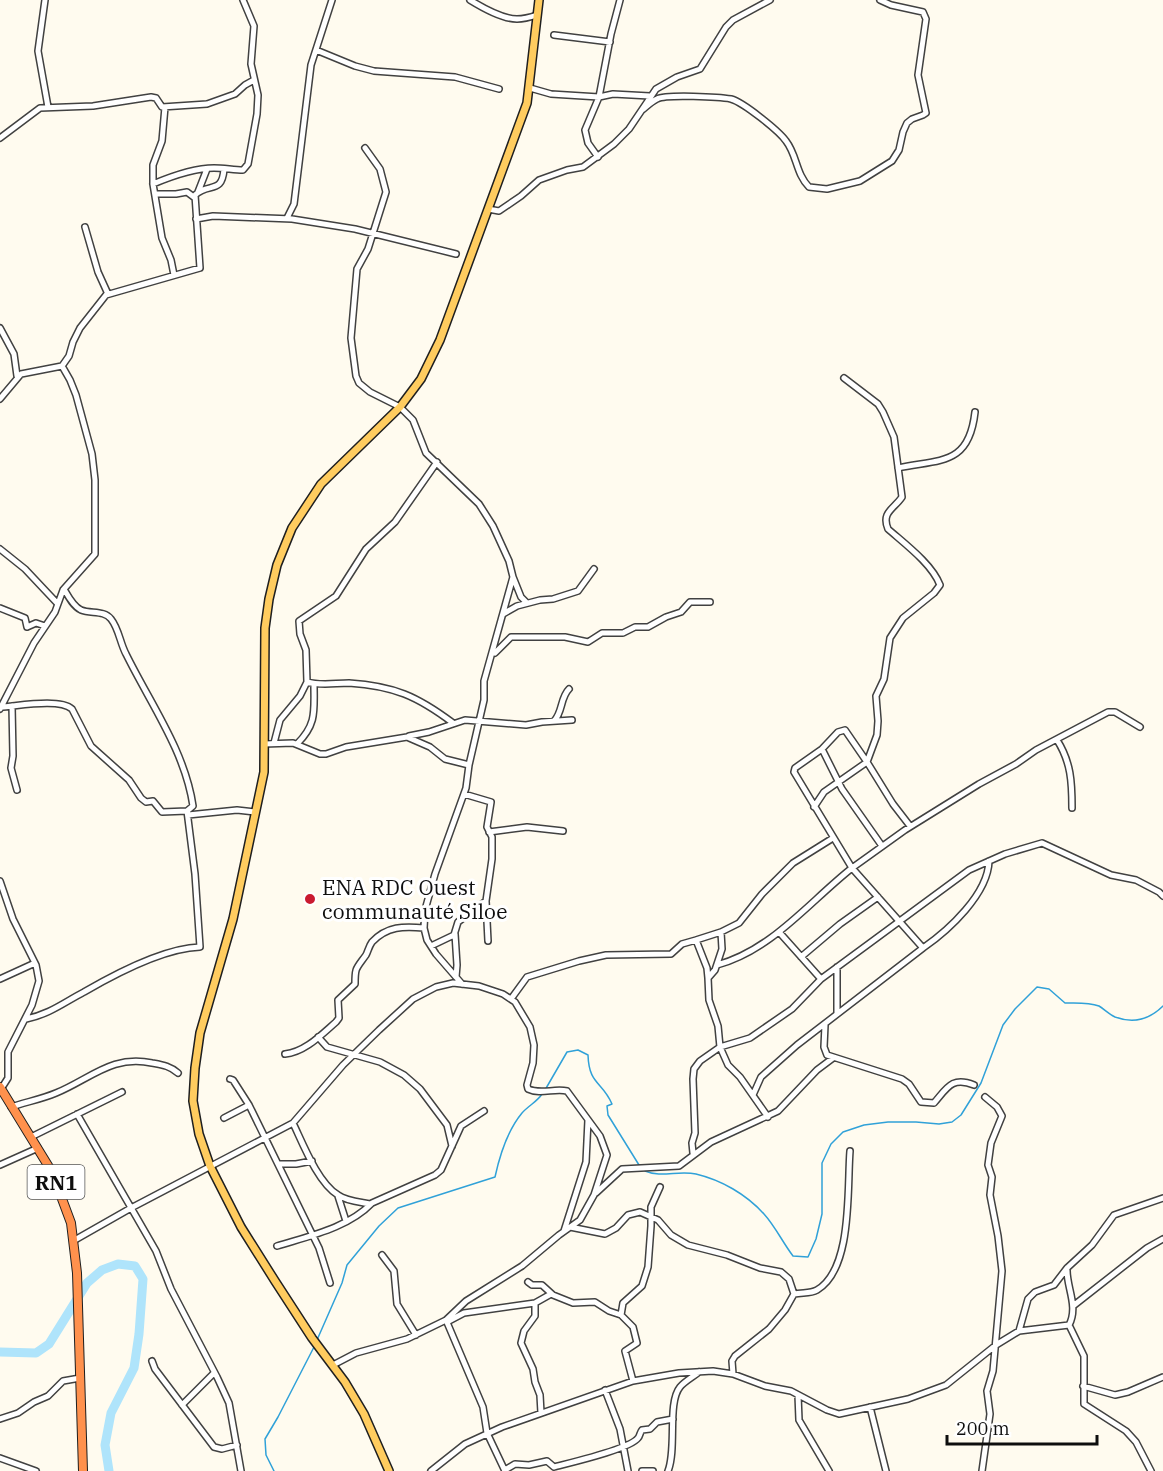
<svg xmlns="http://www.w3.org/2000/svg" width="1163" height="1471" font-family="'IBM Plex Serif',serif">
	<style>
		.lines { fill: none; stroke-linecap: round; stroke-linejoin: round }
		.stream { stroke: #30a1d8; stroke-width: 1.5 }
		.river { stroke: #afe4fb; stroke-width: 9 }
		.minor-casing { stroke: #414141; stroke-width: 8 }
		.major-casing { stroke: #1f1f1f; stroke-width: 10 }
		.highway-casing { stroke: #1f1f1f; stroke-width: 10 }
		.minor { stroke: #fff; stroke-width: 5 }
		.major { stroke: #ffcc5f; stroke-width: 7 }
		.highway { stroke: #ff914d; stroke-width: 8 }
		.poi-dot { fill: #ca1a2f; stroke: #fff; stroke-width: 2 }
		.labels { text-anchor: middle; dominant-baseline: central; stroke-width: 6; stroke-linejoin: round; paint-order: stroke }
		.shield { fill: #fff; stroke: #565656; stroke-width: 1.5 }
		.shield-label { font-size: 20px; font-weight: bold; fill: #0e0e0e }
		.poi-label { font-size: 21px; fill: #0e0e0e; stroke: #fff; text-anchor: start }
	</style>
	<rect width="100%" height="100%" fill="#fffbef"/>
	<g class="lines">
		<path class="stream" d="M545,1090L567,1052L578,1050L588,1055C589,1085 602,1081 612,1104L607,1106L608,1115L639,1165
			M645,1171C661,1178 679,1170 696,1174C721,1180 746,1194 764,1214C775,1226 783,1243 793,1256L808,1257L816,1239L822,1214V1163L831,1144L843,1132L864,1125L888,1122H916L939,1124L952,1122L961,1115L981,1083L1003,1025L1015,1009L1037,987L1049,989L1065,1003C1077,1003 1088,1002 1099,1006C1104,1009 1109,1014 1115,1017C1134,1024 1149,1020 1163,1006
			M317,1340L342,1283L347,1265L379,1226L398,1208L495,1177C500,1154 507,1131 522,1113C529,1105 537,1102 542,1094
			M274,1471L266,1455L265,1439L278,1417L314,1347"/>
		<path class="river" d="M0,1352L36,1353L49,1344L87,1283L102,1270L118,1264L135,1266L143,1279L139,1334L134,1368L111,1413L105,1445L109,1471"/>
		<g class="minor-casing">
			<path id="minor" d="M45,0L38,51L48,107
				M470,0C483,8 502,19 517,19C524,19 531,17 537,15
				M554,35L610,42
				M316,50L355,66L374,71L455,77L499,89
				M530,88L551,94L599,97L613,94L650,96
				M165,107L162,141L153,165V184L162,238L171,260L174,275
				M642,110C646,107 651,102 657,99C666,94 720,97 731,99C743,102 779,131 786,141C797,155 796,174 809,187L827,189L860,181L892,161L899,150L903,132L907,123L912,119L923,115L926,113L918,75L926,19L923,12L891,5L880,0
				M0,138L40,108L93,106L151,97L156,98L162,107L207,104L235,94L245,85L254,80
				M365,148L380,169L386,192L368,249L357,269L351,338L356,376L359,383L370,392L400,407L413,420L426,453L479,504L493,526L509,561L513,577L484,681V700L469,765L466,788L435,874L425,910L424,928L427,940L436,954L462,984
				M598,157L588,143L585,130L599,97L611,34L620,0
				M153,184C172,176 194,168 214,168C224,168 234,170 243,170L248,164L257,114L258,95L251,64L254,26L243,0
				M198,192L207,169
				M156,194H176L187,192L195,198
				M488,209L499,211L521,196L539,180L567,170L583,167L614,144L629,129L656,89L677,77L700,69L726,27L733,20L770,0
				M287,218L294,204L311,65L332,0
				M196,219L213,216L292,219L355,229L456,254
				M85,227L98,272L108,294
				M0,328L14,354L17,376
				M844,378L878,404L883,412L894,437L902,497C894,509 881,512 888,529C905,544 932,564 940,585L934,593L903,618L890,638L884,679L876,696L878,721L877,735L867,762L893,804L910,826
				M0,399L21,374L62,366L69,356L73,342L80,328L106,295L200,268L195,195C209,182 222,195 224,169
				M898,468C940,459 969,466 975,412
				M0,549L25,569L57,603
				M513,577L521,597L527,603
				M0,608L25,618L27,627L36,623L45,626
				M503,614L517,606L540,600L553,599L578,591L594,569
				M495,653L511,637H565L588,642L602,633H623L635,627H648L666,617L681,612L690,602H710
				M307,682C321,686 335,683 349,683C394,686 417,696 453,723
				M12,706L13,756L11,768L17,790
				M1,707C18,706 60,698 72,709L91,746L129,780L141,798L146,802L153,801L162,812L187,811
				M0,709L34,643L55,612L63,590L95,554V480L92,454L76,395L70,380L62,366
				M554,721C563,712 560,698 569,689
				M409,736L429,732L465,720L526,725L542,722L572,720
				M1057,740C1071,762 1072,782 1072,808
				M274,743L280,720L300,696L307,682L306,650L300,634L299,621L336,596L366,549L395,522L437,462
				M264,744L293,743L320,754H326L346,747L407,737L430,747L445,759L469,765
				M297,744C317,724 314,711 314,684
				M822,749L842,789L882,846
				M188,815L237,810L255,812
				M489,832L527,827L563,831
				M0,881L13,919L36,965L39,981L32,1005L8,1052V1078L1,1089
				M486,901L488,941
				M779,932L821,979
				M455,934L457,965L456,977
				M696,940L721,932
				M431,946L454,935L458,922L486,901L492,859V837L487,827L491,802L464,794
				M923,948C949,930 988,894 989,861
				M801,957L840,924L878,897
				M717,965C772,950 809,902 852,868L794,772L795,768L822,749L838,732L845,730L867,762L824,792L814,807
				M837,967V1013
				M0,979L35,963
				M511,999L527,977L579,961L606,955L671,954L682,944L696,940L707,968L708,978
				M26,1019C50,1014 63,1003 84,992C115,974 165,948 200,947L195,874L187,811L193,806C185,751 150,703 126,654C120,643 119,629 111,619C104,610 91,614 81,610C73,606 68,596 64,589
				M825,1025L824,1047L827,1055L902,1079L909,1084L921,1102L934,1103C947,1088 952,1076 974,1085
				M318,1037L327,1047L380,1062L404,1075L420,1089L447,1125L452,1146
				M285,1054C305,1052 321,1035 336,1022L339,1018L338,1000L355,984C355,967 356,969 366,955C368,951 369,946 372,942C387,926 404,926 424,928
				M230,1079L233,1080L249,1105
				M753,1095L761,1077L797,1045L923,948L852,868L905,830L979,784L1016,764L1036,750L1108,712H1115L1140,727
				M11,1107C26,1102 42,1099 56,1093C90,1079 113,1054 152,1063C163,1065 170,1066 178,1073
				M77,1114L156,1251L171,1289L217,1377L229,1403L241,1471
				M768,1117L740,1077L728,1065L720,1047L718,1026L709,1000L708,978L715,970L722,949L721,932L739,923L762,894L793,863L833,838
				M224,1118L249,1105L319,1248L330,1283
				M293,1123C303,1144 318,1183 338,1195C346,1201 360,1202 370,1204
				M31,1137L122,1092
				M693,1153L692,1143L695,1133L693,1079L694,1069L700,1061L720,1047L750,1038L792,1009L821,979L969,870L1005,854L1042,843L1111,875L1136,880L1159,892L1163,896
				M278,1164H296L312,1161
				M0,1165L38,1148
				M596,1193L622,1169L679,1166L711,1142L778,1111L817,1070L833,1058
				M338,1196L346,1221
				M570,1227L605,1234L616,1228L628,1215L640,1212L658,1220L671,1235L688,1245L727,1255L760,1268L781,1272L789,1279L794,1294
				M564,1231L586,1162L588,1120
				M73,1241L131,1208L293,1123L343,1065L379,1030L413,999L436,987L453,983L479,986L503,994L515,1002L530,1027L534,1045L533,1063L527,1085L528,1089C541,1095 554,1088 567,1091L600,1136L607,1155L594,1195L580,1220L559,1235L522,1266L466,1301L446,1320L407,1339L356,1353L333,1365
				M277,1246C309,1236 348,1228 372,1203L435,1175L441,1170L461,1126L484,1111
				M382,1255L394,1271L397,1304L416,1335
				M528,1282L532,1285H542L553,1295L573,1303L595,1302L609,1311L621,1315L633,1327L637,1343L625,1351L633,1381
				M535,1303V1316L524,1331L521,1343L533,1369L535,1382L540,1395L541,1413
				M1073,1306L1147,1248L1163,1239
				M621,1315L623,1303L642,1286L648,1267L651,1226V1207L660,1187
				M446,1320L483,1407L487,1433L505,1471
				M447,1322L464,1313L535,1303L551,1294
				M1069,1325L1084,1356V1404L1126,1431L1136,1442L1151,1471
				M1019,1331L1028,1299L1035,1292L1054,1285L1067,1268
				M152,1361L155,1369L214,1447L222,1449L237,1445
				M733,1374L732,1361L735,1356L769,1329L785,1310L794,1294C802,1292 810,1294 817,1290C853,1269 847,1188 850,1151
				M1083,1386L1115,1395L1128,1392L1163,1377
				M605,1390L620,1429L628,1471
				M798,1395L799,1420L829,1471
				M182,1405L214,1373
				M870,1407L886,1471
				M0,1419L18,1413L34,1402L48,1396L63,1381L80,1378
				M0,1458L36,1471
				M505,1470L515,1464L529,1465L547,1461L554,1467C569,1463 630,1449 638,1438C640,1436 640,1432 642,1430L650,1429L657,1422L673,1419
				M431,1471L465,1444L502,1427L633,1381L679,1373L713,1371L733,1374L765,1386L791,1391L827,1410L839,1414L908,1399L946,1385L996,1345L1019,1331L1069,1325C1079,1306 1066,1287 1067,1268L1092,1245L1114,1215L1163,1198
				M642,1471H653
				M668,1471C677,1449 667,1403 680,1387C685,1381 693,1377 699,1372
				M982,1471L990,1414L987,1391L993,1371L1002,1271L998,1236L990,1195L992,1177L988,1165L991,1143L1002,1116L997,1107L985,1097"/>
		</g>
		<g class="major-casing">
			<path id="major" d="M389,1471L364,1414L345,1382L312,1338L275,1281L241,1227L210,1166L199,1134L193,1101L195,1068L200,1033L233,919L264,772L265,628L269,599L277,565L292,528L321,484L400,407L421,379L440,340L527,103L539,0"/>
		</g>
		<g class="highway-casing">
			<path id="highway" d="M0,1087L52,1172L71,1223L77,1273L83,1471"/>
		</g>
		<use href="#minor" class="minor"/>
		<use href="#major" class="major"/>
		<use href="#highway" class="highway"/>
	</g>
	<circle class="poi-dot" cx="310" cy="899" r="6"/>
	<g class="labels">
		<rect class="shield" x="27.5" y="1165" width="57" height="34" rx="4.5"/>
		<g class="shield-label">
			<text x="56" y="1182">RN1</text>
		</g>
		<g class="poi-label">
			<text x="322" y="887">ENA RDC Ouest<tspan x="322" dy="24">communauté Siloe</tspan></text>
		</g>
	</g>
	<path d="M947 1435v9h150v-9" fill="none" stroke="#0e0e0e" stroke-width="3"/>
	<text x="956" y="1435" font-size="18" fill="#0e0e0e" stroke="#ffffff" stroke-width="4.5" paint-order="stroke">200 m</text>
</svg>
